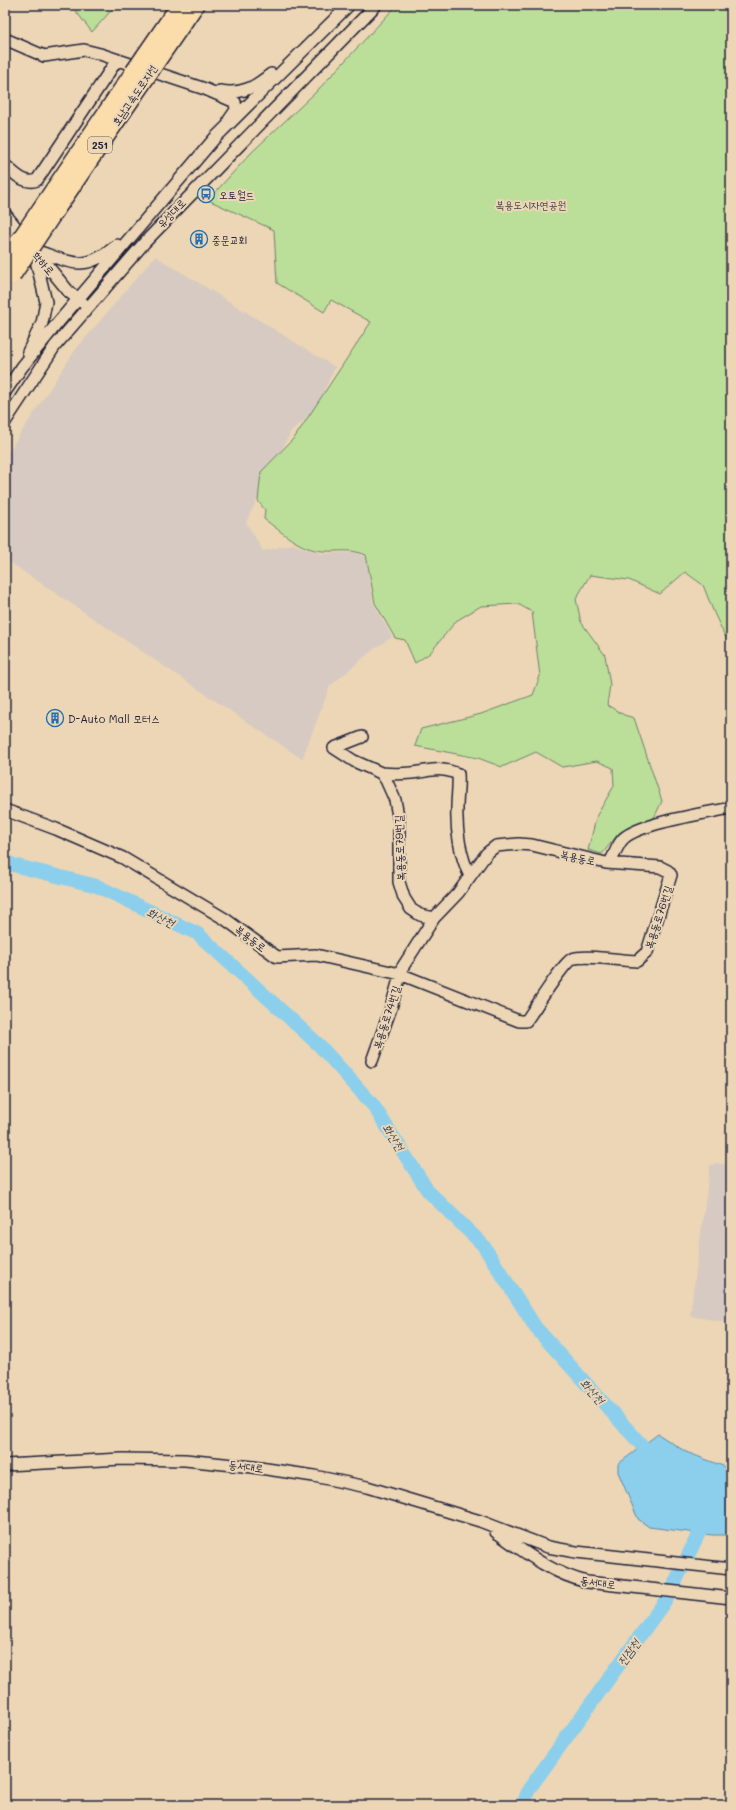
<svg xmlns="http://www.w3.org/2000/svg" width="736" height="1810" font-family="Mali,'Poor Story',sans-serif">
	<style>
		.built { fill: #d6cac2 }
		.green { fill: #bbdf99; stroke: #6e806a }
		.water { fill: #8bcfec; stroke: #618aa5 }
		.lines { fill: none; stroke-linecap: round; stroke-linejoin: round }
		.river { stroke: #8bcfec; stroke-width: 14 }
		.minor-casing { stroke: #22223b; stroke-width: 14 }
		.highway-casing { stroke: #22223b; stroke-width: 20 }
		.minor { stroke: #ecd6b5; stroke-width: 11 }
		.highway { stroke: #fbddab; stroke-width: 17 }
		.highway-bridge-casing { stroke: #22223b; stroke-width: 20; stroke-linecap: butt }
		.highway-bridge { stroke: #fbddab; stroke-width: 17 }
		.labels { text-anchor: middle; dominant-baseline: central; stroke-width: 4; stroke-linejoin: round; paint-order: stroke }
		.shield { fill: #ecd6b5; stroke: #5f5860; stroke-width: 1 }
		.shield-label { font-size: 10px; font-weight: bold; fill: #22223b }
		.street-label { font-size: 11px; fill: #22223b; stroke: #ecd6b5 }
		.poi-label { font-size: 11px; fill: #22223b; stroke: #ecd6b5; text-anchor: start }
		.park-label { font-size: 11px; fill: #41484e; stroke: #ecd6b5 }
		.water-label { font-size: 12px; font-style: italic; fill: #37455e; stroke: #ecd6b5 }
	</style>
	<rect width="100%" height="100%" fill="#ecd6b5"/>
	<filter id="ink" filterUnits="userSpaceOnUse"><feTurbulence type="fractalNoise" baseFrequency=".025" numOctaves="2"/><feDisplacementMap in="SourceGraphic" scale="8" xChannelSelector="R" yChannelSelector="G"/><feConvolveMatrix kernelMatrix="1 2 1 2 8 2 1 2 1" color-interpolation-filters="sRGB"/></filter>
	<g filter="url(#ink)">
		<path class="built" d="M155,256L335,367L314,412L291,431L246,522L263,551L292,544L322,554L353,552L366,557L373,602L392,637L374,649L330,686L302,759L5,559V457L76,349Z
			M715,1163L731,1165V1323L690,1316L710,1166Z"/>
		<path class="green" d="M71,5H116L92,32Z
			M397,5H731V649L714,613L703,585L685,572L660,594L629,580L590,575L576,599L581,622L605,655L610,685L607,705L624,715L634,718L662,801L654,818L619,833L602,854L588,850L597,815L614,786L613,768L597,761L562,767L536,752L502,767L478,758L415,746L421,729L481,714L533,695L540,676L532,612L518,604L481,606L456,621L430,653L415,663L405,640L395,638L375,603L366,555C349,548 341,552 323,551C300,550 282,532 264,519L265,510L258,501L261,472L295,437L371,322L331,300L324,312L277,283L274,230L208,200L252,152L316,92Z"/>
		<path class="water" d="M658,1434L686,1452L731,1469V1535H712L649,1527L638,1519L618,1472V1464Z"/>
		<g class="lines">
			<path class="river" d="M5,861L13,865L97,886L198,934L320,1046L373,1105L428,1191L483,1245L536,1328L655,1460
				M523,1805L529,1789L668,1597L711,1508L731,1507"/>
			<g class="minor-casing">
				<path id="minor" d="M5,39L44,56L84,50L100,54L205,89L235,102L236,110L229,120
					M220,91C242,95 255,87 271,74
					M5,165C14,173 24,185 37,180L117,60
					M5,214L69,292L83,303
					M5,239L14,225
					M34,250C72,262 83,274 117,245
					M28,352L42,323L46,302L34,252
					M5,392L22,367L56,325L214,139L349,5
					M5,422L55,346L145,242L376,5
					M362,737L334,748L354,761L381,773L386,780L395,800L399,821V882L404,898L411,909L420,915L434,918
					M381,773C391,774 402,774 412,773C431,771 440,766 458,774C459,785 457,797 457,808C456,830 460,856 470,876
					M5,810L56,829L123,858L225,919L277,957L316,955L400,974L519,1021H526C535,1009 563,963 572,959C585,954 621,961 637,961L647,952L671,875L668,871L660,867L606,863
					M372,1061L391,1008L402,968L434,918L458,893L487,853L496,846L519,844L532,845L606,863L610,862C615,855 617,844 624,838C640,823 708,813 731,808
					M5,1465L122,1459L185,1460L253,1467L314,1476L367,1487L480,1521L548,1547L576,1552L731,1569
					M496,1532C526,1553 551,1573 587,1582L731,1598"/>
			</g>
			<g class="highway-casing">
				<path id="highway" d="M145,56L180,5
					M156,62L195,5
					M45,203L134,72
					M54,212L146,77"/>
			</g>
			<use href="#minor" class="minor"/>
			<use href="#highway" class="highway"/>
			<g class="highway-bridge-casing">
				<path id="highway-bridge" d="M134,72L145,56
					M146,77L156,62
					M5,262L45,203
					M12,275L54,212"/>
			</g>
			<use href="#highway-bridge" class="highway-bridge"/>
		</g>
	</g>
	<defs>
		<g id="bus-ring" transform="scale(0.9)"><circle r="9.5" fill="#ecd6b5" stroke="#1f6fb2" stroke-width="1.5"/><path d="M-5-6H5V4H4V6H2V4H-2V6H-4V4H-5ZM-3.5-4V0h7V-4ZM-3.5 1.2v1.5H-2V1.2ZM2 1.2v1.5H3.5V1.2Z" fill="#1f6fb2"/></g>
		<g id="building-ring" transform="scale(0.9)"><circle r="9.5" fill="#ecd6b5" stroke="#1f6fb2" stroke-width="1.5"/><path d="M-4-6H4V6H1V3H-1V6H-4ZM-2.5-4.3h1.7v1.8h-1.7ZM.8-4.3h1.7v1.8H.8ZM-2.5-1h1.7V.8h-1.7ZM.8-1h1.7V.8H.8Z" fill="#1f6fb2"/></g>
	</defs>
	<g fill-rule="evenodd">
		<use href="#bus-ring" x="206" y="194"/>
		<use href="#building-ring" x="199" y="239"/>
		<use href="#building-ring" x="55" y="718"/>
	</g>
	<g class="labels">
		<rect class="shield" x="88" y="137" width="24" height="16" rx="3"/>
		<g class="shield-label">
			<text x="100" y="145">251</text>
		</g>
		<g class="street-label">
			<text transform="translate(134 95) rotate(-56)">호남고속도로지선</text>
			<text transform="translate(171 213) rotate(-46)">유성대로</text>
			<text transform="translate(44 263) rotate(50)">학하로</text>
			<text transform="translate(399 848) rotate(-92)">복용동로79번길</text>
			<text transform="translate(578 857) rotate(12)">복용동로</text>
			<text transform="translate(658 917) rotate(-72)">복용동로76번길</text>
			<text transform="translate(251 938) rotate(37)">복용동로</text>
			<text transform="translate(386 1017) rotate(-72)">복용동로74번길</text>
			<text transform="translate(246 1466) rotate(7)">동서대로</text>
			<text transform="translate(598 1582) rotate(8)">동서대로</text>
		</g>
		<g class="poi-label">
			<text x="219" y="194">오토월드</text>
			<text x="212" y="239">중문교회</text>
			<text x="68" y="718">D-Auto Mall 모터스</text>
		</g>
		<g class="park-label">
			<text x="531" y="204">복용도시자연공원</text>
		</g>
		<g class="water-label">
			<text transform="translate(161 917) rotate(26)">화산천</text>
			<text transform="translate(394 1137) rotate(57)">화산천</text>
			<text transform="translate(593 1391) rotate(48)">화산천</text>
			<text transform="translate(628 1652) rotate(-54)">진잠천</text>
		</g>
	</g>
	<rect width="736" height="1810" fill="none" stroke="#ecd6b5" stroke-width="20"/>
	<rect x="10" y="10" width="716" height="1790" fill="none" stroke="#22223b" stroke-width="1.5" filter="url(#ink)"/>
</svg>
